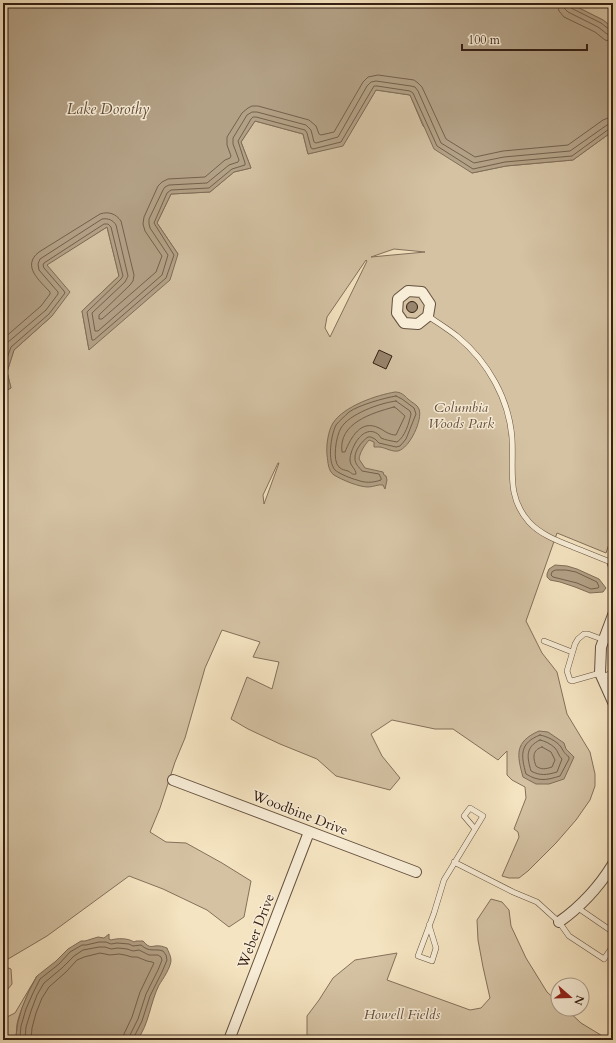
<svg xmlns="http://www.w3.org/2000/svg" width="616" height="1043" font-family="Cardo,serif">
	<style>
		.green { fill: #d4c2a3; stroke: #84705b; fill-rule: evenodd }
		.water { fill: #b3a186; stroke: #806d58 }
		.lines { fill: none; stroke-linecap: round; stroke-linejoin: round }
		.shore { stroke: #74604c; stroke-width: 1 }
		.building { fill: #98856d; stroke: #341e13 }
		.service-casing { stroke: #64503e; stroke-width: 6 }
		.minor-casing { stroke: #64503e; stroke-width: 12 }
		.service { stroke: #f8edd7; stroke-width: 5 }
		.minor { stroke: #f8edd7; stroke-width: 10 }
		.labels { text-anchor: middle; dominant-baseline: central; stroke-width: 3; stroke-linejoin: round; paint-order: stroke }
		.park-label { font-size: 14px; font-style: italic; fill: #644f3e; stroke: #f8edd7 }
		.street-label { font-size: 14px; fill: #341e13; stroke: #f8edd7 }
		.water-label { font-size: 15px; font-style: italic; fill: #604c3b; stroke: #f8edd7 }
	</style>
	<rect width="100%" height="100%" fill="#f5e4c1"/>
	<filter id="stains"><feTurbulence type="fractalNoise" baseFrequency=".005" numOctaves="4"/><feColorMatrix values="0 0 0 0 .2 0 0 0 0 .09 0 0 0 0 .02 0 0 0 .5 -.17"/></filter>
	<radialGradient id="worn" r=".72"><stop offset=".6" stop-color="#630" stop-opacity="0"/><stop offset="1" stop-color="#630" stop-opacity=".3"/></radialGradient>
	<path class="green" d="M569,3H613V28L603,20Z
		M376,90L410,95L423,126L472,173L506,166L573,160L613,131V532L606,553L557,533L526,621L542,653L557,672L567,714L590,752L595,774V786L590,800L576,820L556,843L528,871L519,878H509L502,876L519,837L518,832L514,829L526,798L525,787L512,780L507,775V751L498,760L453,729H435L392,720L371,734L382,756L400,778L390,790L336,776L317,759L280,744L248,729L231,719L247,677L272,689L279,662L253,657L260,642L222,630L205,668L185,738L175,762L160,808L150,832L166,842L186,843L222,863L251,881L244,917L229,927L207,910L163,889L129,876L47,936L3,962V392L11,388L7,372L14,350L52,316L46,265L107,227L119,276L82,311L89,350L178,254L157,223L171,194L210,192L234,172L251,168L241,142L255,121L303,134L308,154L343,145ZM394,249L425,252L371,257ZM366,260L367,261L330,337L325,328L327,317ZM278,463H279L264,504L263,495Z
		M491,899L502,902L509,910L511,926L526,958L547,992L558,1002V1009H566L581,1023L609,1040H530L518,1038L502,1040H309L307,1034V1016L319,1000L333,978L355,960L397,953L387,980L470,1010L481,1008L490,998L483,967L478,940L477,920Z
		M3,966L11,969L12,984L3,995Z
		M37,976C29,992 21,1007 17,1024C16,1030 17,1035 15,1040H3V1019L15,1013Z"/>
	<path class="water" d="M3,3H569L603,20L613,28V131L573,160L506,166L472,173L434,149L410,95L376,90L343,146L308,154L303,134L255,121L241,142L251,168L234,172L210,192L171,194L157,223L178,254L170,280L89,350L82,311L119,276L107,227L47,265L70,292L52,316L14,350L7,372L11,388L3,392Z
		M395,392C401,392 404,395 408,399C412,403 417,404 419,409C423,419 410,448 398,451C392,452 386,448 380,447C378,447 376,447 374,447V442L369,440C364,446 360,452 359,459L365,468L383,472L384,475L386,476L387,480L385,489L383,485C378,484 374,487 368,487C359,487 342,480 334,475C328,471 328,462 327,455C326,446 328,431 333,423C344,406 377,395 395,392Z
		M555,565L567,566L577,569L599,579L606,588L603,592L590,593L575,587L560,582L550,580L547,577V574L549,569Z
		M539,731L548,732L564,743L566,749L574,757L564,779L549,784H536L523,777C517,755 514,742 539,731Z
		M109,934V939L111,940C118,938 128,938 134,942L136,941H143C151,950 151,945 160,946C162,946 164,947 167,948C168,951 171,956 171,960C171,967 163,979 159,985C150,1003 149,1025 137,1040H15L16,1036L18,1022L22,1008L29,991L37,976L56,961L68,949L81,941H85L98,937L104,938Z"/>
	<g class="lines">
		<path class="shore" d="M557,3L559,11L564,17L595,32L605,40L613,42
			M563,3L564,8L568,12L598,27L607,34L613,36
			M568,3L569,6L571,8L601,23L610,30L613,31
			M3,339L41,306L50,294V292C40,281 21,266 39,252L100,214C109,211 116,214 121,221L134,275L133,281L130,285L99,315V319H102L156,272L162,256L145,231L143,224L144,217L158,186L162,182L168,179L205,177L225,160L230,158L231,156L227,145V137L242,113L248,108L252,106H258L309,120L316,126L319,134L321,135L334,132L363,82L368,77L378,75L414,80L418,83L422,87L446,139L475,157L503,151L568,145L603,120L608,118L613,117
			M3,353L7,343L46,310L58,294V292L39,270L38,264L40,259L102,219C108,218 113,220 116,225L128,276L125,282L92,313L95,331H98L162,275L168,255L150,228L149,224V219L163,190L165,187L169,185L207,183L229,165L238,162L239,160L233,144V138L247,115L252,112H257L306,125L311,130L314,142L316,143L338,137L367,86L371,82L376,81L411,86L415,87L418,91L441,143L474,163L504,157L570,151L607,125L613,123
			M3,370L11,347L49,314L65,293L64,291L44,268L43,265L44,263L104,224H108L111,227L123,276L121,279L87,312L92,340H94L166,278L174,255L154,223L167,193L171,190L209,188L232,169L245,165V163L238,141L251,119L253,117H256L305,130L307,133L311,148L313,149L341,142L374,86H377L410,91L413,93L437,146L473,169L505,162L572,156L609,129L613,128
			M396,396L402,399L414,408L416,414L406,439L400,446L396,447L379,443L375,439L371,437H368C362,441 354,451 355,459C355,464 359,467 362,471L379,474L381,478V480C372,483 365,483 357,480C352,479 338,473 335,470C327,461 331,435 336,425C339,421 345,416 349,412C359,405 384,398 396,396Z
			M396,401L410,411L411,414C409,423 405,437 397,442C392,441 385,440 381,438C380,437 380,436 379,435C370,427 361,434 356,442C353,447 350,454 350,460C350,466 356,469 356,474C352,475 352,473 348,471C345,470 342,470 339,467C332,461 336,436 341,428C349,414 380,403 396,401Z
			M394,407L396,408L405,416L396,435C389,435 385,431 379,428C361,419 351,437 345,452H342C338,423 372,413 394,407Z
			M556,570H566L576,572L597,582L599,587L598,588L591,589L577,583L553,577L551,575L552,572Z
			M540,735C546,736 557,741 561,747C564,752 564,753 569,757V759L560,776C547,780 539,782 526,774C521,756 519,743 540,735Z
			M540,740C545,741 551,744 555,748C558,751 558,755 562,759L557,772C547,775 540,776 531,771C527,757 525,747 540,740Z
			M542,747L551,752L555,760L552,767C546,769 541,770 536,766C533,758 532,750 542,747Z
			M19,1040L20,1037L21,1026L26,1009L33,993L40,979L59,964L70,952L82,945H86L99,942H106L111,944L117,943L129,944L133,946L141,945C150,953 154,948 163,951L166,955L167,960L162,972L150,996L142,1021L134,1037V1040
			M25,1040L26,1027L31,1011L37,995L44,983L62,968L74,956L83,950L99,947H105L111,949L118,948L127,949L133,951L139,950L149,955H158L161,957L162,960L158,970L146,994L138,1019L130,1035L129,1040
			M31,1040L32,1028L36,1013L42,998L49,987L66,972L77,960L84,957L100,953L110,955L119,954L125,955L132,957H137L147,961L152,962L154,963L140,992L132,1017L124,1034L123,1040"/>
	</g>
	<path class="building" d="M406.5 307a5.5 5.5 0 1 1 11 0a5.5 5.5 0 1 1-11 0Z
		M379,350L392,356L386,369L373,363Z"/>
	<g class="lines">
		<g class="service-casing">
			<path id="service" d="M428,316C438,323 448,329 458,337C488,362 509,399 512,438C514,470 506,496 529,522C541,535 558,541 573,547C586,552 600,558 613,563
				M544,641L572,652
				M600,673L572,681L570,680L567,671L575,644L578,639L584,634H588L604,640
				M602,678L613,672
				M454,862L513,892L537,902L559,922L569,936L604,959L613,946
				M578,908L613,932
				M429,925L436,948L432,961L418,956L434,913L444,880L483,816L470,808L464,816L475,829"/>
		</g>
		<g class="minor-casing">
			<path id="minor" d="M408,291L422,292L430,304L428,316L418,324L404,323L397,313L398,299Z
				M613,563V564
				M613,615L601,647L600,673L613,702
				M173,780L416,872
				M559,922C580,907 599,887 613,864
				M229,1040L309,832"/>
		</g>
		<use href="#service" class="service"/>
		<use href="#minor" class="minor"/>
	</g>
	<g class="labels">
		<g class="park-label">
			<text x="461" y="407">Columbia<tspan x="461" dy="16">Woods Park</tspan></text>
			<text x="402" y="1014">Howell Fields</text>
		</g>
		<g class="street-label">
			<text transform="translate(300 813) rotate(21)">Woodbine Drive</text>
			<text transform="translate(256 931) rotate(-69)">Weber Drive</text>
		</g>
		<g class="water-label">
			<text x="108" y="109">Lake Dorothy</text>
		</g>
	</g>
	<rect width="616" height="1043" fill="none" stroke="#f5e4c1" stroke-width="16"/>
	<rect x="4" y="4" width="608" height="1035" fill="none" stroke="#341e13" stroke-width="2"/>
	<rect x="8" y="8" width="600" height="1027" fill="none" stroke="#341e13"/>
	<g transform="translate(570 997) rotate(110)"><circle r="19" fill="#f8edd7" stroke="#aa9a89"/>
	<path d="M0-3L7 15L0 10L-7 15Z" fill="#8f2418"/>
	<text y="-6" font-size="11" font-weight="bold" text-anchor="middle" fill="#341e13">N</text>
	</g>
	<path d="M462 44v6h125v-6" fill="none" stroke="#341e13" stroke-width="2"/>
	<text x="468" y="44" font-size="12" fill="#341e13" stroke="#f8edd7" stroke-width="3" paint-order="stroke">100 m</text>
	<rect width="100%" height="100%" filter="url(#stains)"/>
	<rect width="100%" height="100%" fill="url(#worn)"/>
</svg>
